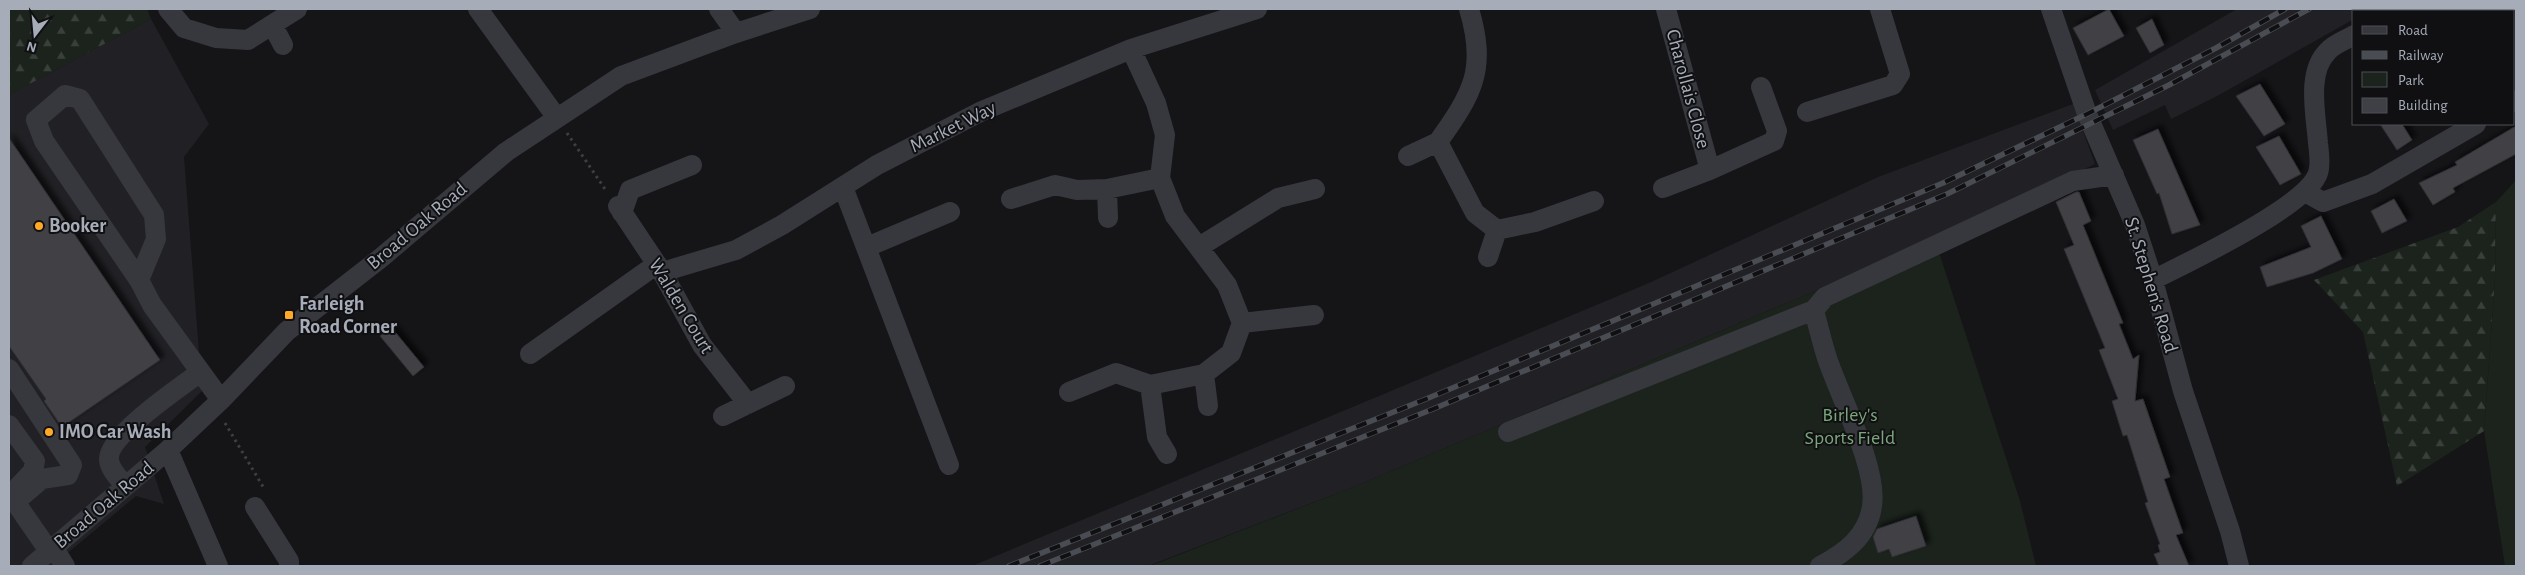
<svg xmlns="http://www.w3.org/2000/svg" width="2525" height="575" font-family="'Alegreya Sans',sans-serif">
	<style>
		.built { fill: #212125 }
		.forest { fill: url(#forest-firs) }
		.park { fill: #1b231c }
		.building { fill: #3f4045; stroke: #2f2f34; filter: url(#shadow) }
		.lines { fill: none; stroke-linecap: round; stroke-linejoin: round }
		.path { stroke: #3c3f44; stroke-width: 3; stroke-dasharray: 2.5 4; stroke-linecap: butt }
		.minor { stroke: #36383d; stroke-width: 20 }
		.rail-casing { stroke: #494c52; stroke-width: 5.5 }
		.rail { stroke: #101013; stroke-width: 4; stroke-dasharray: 11; stroke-linecap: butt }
		.poi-dot { fill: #ffa926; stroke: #101013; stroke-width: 2 }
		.labels { text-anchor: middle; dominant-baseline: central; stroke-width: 4; stroke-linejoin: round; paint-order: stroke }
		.street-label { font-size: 20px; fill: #a6adb9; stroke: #101013 }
		.poi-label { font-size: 20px; font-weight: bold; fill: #a6adb9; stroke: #101013; text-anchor: start }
		.park-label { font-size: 20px; fill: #7ba67b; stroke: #101013 }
	</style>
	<defs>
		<pattern id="forest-firs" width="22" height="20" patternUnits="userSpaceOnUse" patternTransform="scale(1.25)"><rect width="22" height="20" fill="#1b231c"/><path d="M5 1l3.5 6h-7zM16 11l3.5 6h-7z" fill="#39403b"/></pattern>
		<filter id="shadow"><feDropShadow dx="4.5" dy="-4.5" stdDeviation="2.5" flood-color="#0009"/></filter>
	</defs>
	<rect width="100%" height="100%" fill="#151518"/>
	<path class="built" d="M2237,9H2371L2367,11H2354V19L2219,95L2171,119L2165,105L2113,130L2095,90Z
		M151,19L209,124L184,157L202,391L145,447L164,504L136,496L52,566H9V95Z
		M2073,104L2095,164L1935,240L1356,486L1148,566H972L1649,283L1878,177Z"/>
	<path class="forest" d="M9,9H147L151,19L9,95Z
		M2496,202L2495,279L2484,431L2397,486L2363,332L2314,280L2458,227Z"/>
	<path class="park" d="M2516,180V566H2505L2484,431L2495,279L2496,202Z
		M1935,240L2020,501L2036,566H1150L1356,486Z"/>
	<path class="building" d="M2109,9L2124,36L2088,55L2073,28Z
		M2152,19L2164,45L2150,53L2136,28Z
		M2260,84L2285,124L2264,136L2236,96Z
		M2380,124H2402L2412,140L2397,150Z
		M2516,126V154L2453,188L2455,192L2433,205L2419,183L2457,165L2455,162Z
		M2158,129L2200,225L2172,234L2159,193L2157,194L2133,140Z
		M2279,136L2301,174L2280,185L2256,147Z
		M9,138L160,360L62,427L44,401L46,399L9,346Z
		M2076,192H2079L2091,221L2083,225L2123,323L2119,324L2133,359L2139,355L2135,401L2143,399L2170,477L2164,479L2183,533L2176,535L2189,566H2159L2154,554L2160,552L2158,545L2160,544L2145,503L2148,502L2127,435L2123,436L2112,401L2118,399L2099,350L2105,348L2064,249L2074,245L2056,202Z
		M2394,199L2407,221L2382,233L2371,211Z
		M2321,216L2342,259L2313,273L2267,287L2260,267L2311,247L2301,226Z
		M391,327L424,367L413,376L380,336Z
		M1916,516L1926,546L1892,557L1889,549L1878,553L1873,537L1877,529Z"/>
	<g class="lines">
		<path class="path" d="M567,133L607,192
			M225,423L265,490"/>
		<path class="minor" d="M168,9L184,28L216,38L248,40L297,9
			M478,9L557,118
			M719,9L736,33
			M1469,9C1487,69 1473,93 1438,142L1475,213L1497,230L1535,222L1594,201
			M1666,9L1710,170L1774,141L1777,131L1761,87
			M2051,9L2087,114L2135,225L2153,280L2183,391L2230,531L2239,566
			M2473,9L2475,11
			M2394,11L2398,9
			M273,26L283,45
			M2514,102L2516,100
			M1807,112L1893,85L1900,74L1880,9
			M1408,156L1438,142
			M843,187L949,465
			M1663,188L1710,170
			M1107,189L1108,218
			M2305,192L2323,202L2372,184L2476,124
			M1011,199L1055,185L1077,190L1107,189L1160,178
			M618,206L662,272L702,345L748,404
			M622,213L630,190L692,165
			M867,247L950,212
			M1199,247L1278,198L1315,189
			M1488,257L1497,230
			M662,272L736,250L782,225L877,165L982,111L1131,49L1257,9
			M139,280L156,239L154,215L80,99L65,95L36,120L44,141L139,280L152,305L221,400
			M2153,280C2186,263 2308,206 2318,173C2321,165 2319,152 2318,143C2316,115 2306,72 2328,51C2334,44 2346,40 2354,35
			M1242,323L1314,315
			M530,354L657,264
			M9,369L72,465L68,475L42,479L15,502
			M1204,374L1208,406
			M1150,385L1157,437L1167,454
			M1069,392L1116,373L1150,385L1204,374L1231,353L1242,323L1227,285L1175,216L1160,178L1165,135L1156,103L1131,49
			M723,416L785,386
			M9,425L35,461L33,471L18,487
			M1508,432L1814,310
			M168,450L218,566
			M125,486C119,478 110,470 109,460C106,437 180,387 199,373
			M9,493L49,551
			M255,507L289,561V566
			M53,547L65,566
			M32,566L168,450L221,400L287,331L382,257L506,152L621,76L736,33L810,9
			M1820,566C1845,553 1868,536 1872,506C1878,468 1840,397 1827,358C1822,342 1818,326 1814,310L1825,297L2073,181L2114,175"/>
		<g class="rail-casing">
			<path id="rail" d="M1009,566L1426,399L1943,183L2087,114L2216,48L2285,9
				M1040,566L1433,409L1947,194L2169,85L2309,9"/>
		</g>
		<use href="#rail" class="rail"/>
	</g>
	<g class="poi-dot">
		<circle cx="39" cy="226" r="5"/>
		<rect x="284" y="310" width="10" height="10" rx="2.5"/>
		<circle cx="49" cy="432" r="5"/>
	</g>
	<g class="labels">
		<g class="street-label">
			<text transform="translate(1688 89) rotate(75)">Charollais Close</text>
			<text transform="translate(953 127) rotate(-26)">Market Way</text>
			<text transform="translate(417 226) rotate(-40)">Broad Oak Road</text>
			<text transform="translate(2151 285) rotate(73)">St. Stephen's Road</text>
			<text transform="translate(681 306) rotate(59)">Walden Court</text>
			<text transform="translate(104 505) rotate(-40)">Broad Oak Road</text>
		</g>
		<g class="poi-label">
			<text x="49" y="226">Booker</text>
			<text x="299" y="304">Farleigh<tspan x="299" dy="23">Road Corner</tspan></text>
			<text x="59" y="432">IMO Car Wash</text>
		</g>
		<g class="park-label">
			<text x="1850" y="415">Birley's<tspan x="1850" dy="23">Sports Field</tspan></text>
		</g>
	</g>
	<rect width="2525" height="575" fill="none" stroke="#a6adb9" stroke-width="20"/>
	<rect x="2352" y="10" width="162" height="115" fill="#101013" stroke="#4c4f55"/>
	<rect x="2362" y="26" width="25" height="8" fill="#36383d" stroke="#4c4f55"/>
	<text x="2398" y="35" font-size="15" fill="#a6adb9">Road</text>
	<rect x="2362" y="51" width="25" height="8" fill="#494c52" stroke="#4c4f55"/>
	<text x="2398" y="60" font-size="15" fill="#a6adb9">Railway</text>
	<rect x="2362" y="72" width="25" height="15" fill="#1b231c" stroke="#4c4f55"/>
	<text x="2398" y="85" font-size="15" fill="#a6adb9">Park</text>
	<rect x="2362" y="98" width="25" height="15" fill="#3f4045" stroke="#4c4f55"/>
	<text x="2398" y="110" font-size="15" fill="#a6adb9">Building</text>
	<g transform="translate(35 35) rotate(196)" stroke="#101013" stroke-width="4" paint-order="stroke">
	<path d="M0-4L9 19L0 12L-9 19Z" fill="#a6adb9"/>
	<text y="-8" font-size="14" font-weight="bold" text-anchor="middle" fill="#a6adb9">N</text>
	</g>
</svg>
